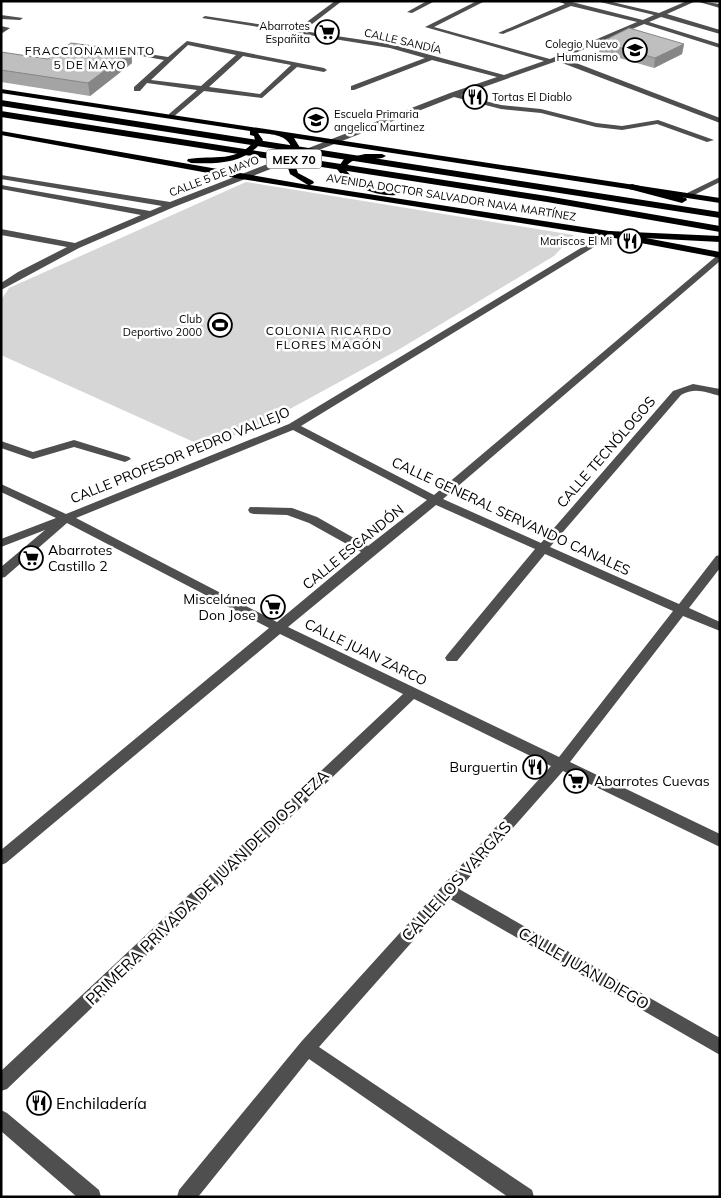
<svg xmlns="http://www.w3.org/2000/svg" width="721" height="1198" font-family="Mulish,sans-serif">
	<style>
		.green { fill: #d6d6d6 }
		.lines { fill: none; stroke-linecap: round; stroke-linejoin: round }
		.minor { fill: #4f4f4f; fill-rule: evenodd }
		.major { fill: #000; fill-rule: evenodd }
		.highway { fill: #000; fill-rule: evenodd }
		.wall { fill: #a4a4a4 }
		.shaded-wall { fill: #868686 }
		.building { fill: #bfbfbf; stroke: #868686 }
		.labels { text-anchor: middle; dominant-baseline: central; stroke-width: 5; stroke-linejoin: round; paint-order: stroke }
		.far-poi-label { font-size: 11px; fill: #000; stroke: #fff; text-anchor: end }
		.far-street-label { font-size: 11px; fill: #000; stroke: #fff }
		.far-neighbourhood-label { font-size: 12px; letter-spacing: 1px; fill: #000; stroke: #fff }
		.shield { fill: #fff; stroke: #4c4c4c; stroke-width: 1 }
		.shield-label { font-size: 12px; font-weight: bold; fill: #000 }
		.street-label { font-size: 14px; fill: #000; stroke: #fff }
		.poi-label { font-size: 14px; fill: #000; stroke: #fff; text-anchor: start }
		.near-street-label { font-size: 16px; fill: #000; stroke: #fff }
		.near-poi-label { font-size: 16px; fill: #000; stroke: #fff; text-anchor: start }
	</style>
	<rect width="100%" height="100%" fill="#fff"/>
	<path class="green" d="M246,182L574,235L554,256L398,350L277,416L207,448L1,355V300L9,288Z"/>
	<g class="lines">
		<path class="minor" d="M335,1H342L303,31L390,44L504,75L544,61L425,27L477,1H485L434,27L550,59L637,22L571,6L503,34L498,33L565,4L557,1H568L643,20L654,15L596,1H608L659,13L687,1H696L667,14L720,30V34L661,17L649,22L720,44V48L644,24L563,58L720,118V123L557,61L461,95L501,105L541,109L596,123L622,126L658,120L714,140L707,142L657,124L622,130L596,127L541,113L501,109L454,97L174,207L79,248L1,290V283L18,272L67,247L1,235V229L75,243L141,215L1,189V185L150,211L162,206L1,179V175L170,202L450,93L497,77L432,60L354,90H351V86L425,58L390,48L202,18L205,16L296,30Z
			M427,1H435L412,13L407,12Z
			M698,1L720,4V8L699,2Z
			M1,15L23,18L20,20L1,19Z
			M1,26L10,28L1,34Z
			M187,41L324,68L327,70L324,72L297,67L262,98L204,91L172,118H169V114L197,90L147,83L140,91H134V87L164,60L113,51L116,49L168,57ZM188,45L236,55L201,86L151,80ZM243,56L291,65L260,94L209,87Z
			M720,177V182L688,198L681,196Z
			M609,231L612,232V236L301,426L434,495L720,253V261L443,499L541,543L673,391L693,384L720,389V396C705,392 695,387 681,395L550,547L679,604L716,556L720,555V568L689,608L720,622V631L683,616L570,762L720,834V847L563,771L459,889L720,1038V1055L450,899L319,1047L532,1190L534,1197H508L309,1059L198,1197H177L179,1190L301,1042L551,766L414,699L7,1089L1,1091V1071L403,694L280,634L6,863L1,865V850L269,628L67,523L5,577L1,578V567L45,530L1,547V539L56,518L1,492V484L66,514L289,424ZM293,430L427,500L368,546L317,517L292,508L250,507L248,510L250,513L254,514L287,515L309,523L361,552L277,622L76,518ZM436,505L535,549L447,655L445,658L447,661H457L545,554L673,611L559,757L288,627Z
			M74,440L129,457L131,459L125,462L74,447L33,459L1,448V441L33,452Z
			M1,1110L7,1113L99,1190L101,1197H77L1,1131Z"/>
		<path class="major" d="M1,89L720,198V203L294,138L299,146L294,162L298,173L313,181L314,183L310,185L609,231L720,252V258L609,237L241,179L1,135V131L308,185L290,174L286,162L291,146C285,134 270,134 258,133L263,140C246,164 218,164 191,163L187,161L188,159C213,155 238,163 255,140L254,136L250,135V131L1,93Z
			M365,154H382L386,156C374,164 353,152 345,169C357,185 378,187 396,191V195C376,197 348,185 337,169L344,159Z"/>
		<path class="highway" d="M1,100L720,212V218L1,106Z
			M1,111L547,196L720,226V232L547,202L1,117Z
			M632,184L686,198L687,200L682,203L629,189V185Z
			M609,231L720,236V242L605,236L604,234Z"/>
	</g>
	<path class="wall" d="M601,42L684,44L682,54L654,68L599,52Z
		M131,51L132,63L90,96L1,82V52L48,59Z"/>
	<path class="shaded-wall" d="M684,44L682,54L654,68L655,58Z
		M131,51L132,63L90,96L88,83Z"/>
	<path class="building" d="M629,28L684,44L655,58L601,42Z
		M71,43L131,51L88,83L1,70V52L48,59Z"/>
	<defs>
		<g id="supermarket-ring" transform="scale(1.25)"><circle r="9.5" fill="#fff" stroke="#000" stroke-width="1.5"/><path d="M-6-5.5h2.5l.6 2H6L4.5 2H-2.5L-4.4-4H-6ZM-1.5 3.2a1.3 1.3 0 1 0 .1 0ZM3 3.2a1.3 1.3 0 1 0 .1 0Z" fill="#000"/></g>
		<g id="school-ring" transform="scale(1.25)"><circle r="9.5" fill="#fff" stroke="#000" stroke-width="1.5"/><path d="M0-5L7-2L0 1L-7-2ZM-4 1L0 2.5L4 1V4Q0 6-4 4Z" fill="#000"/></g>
		<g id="restaurant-ring" transform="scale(1.25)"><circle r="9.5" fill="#fff" stroke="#000" stroke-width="1.5"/><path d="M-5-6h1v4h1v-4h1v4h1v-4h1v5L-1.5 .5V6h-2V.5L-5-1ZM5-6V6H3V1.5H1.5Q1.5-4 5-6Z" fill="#000"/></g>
		<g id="stadium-ring" transform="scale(1.25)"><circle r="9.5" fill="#fff" stroke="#000" stroke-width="1.5"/><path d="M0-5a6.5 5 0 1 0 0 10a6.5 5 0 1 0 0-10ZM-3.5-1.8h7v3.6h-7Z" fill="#000"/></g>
	</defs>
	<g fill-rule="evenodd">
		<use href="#supermarket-ring" x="327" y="32"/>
		<use href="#school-ring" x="635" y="50"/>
		<use href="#restaurant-ring" x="475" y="97"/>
		<use href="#school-ring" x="316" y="120"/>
		<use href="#restaurant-ring" x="630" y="241"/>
		<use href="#stadium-ring" x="220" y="325"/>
		<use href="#supermarket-ring" x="31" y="558"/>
		<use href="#supermarket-ring" x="273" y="607"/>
		<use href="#restaurant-ring" x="535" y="767"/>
		<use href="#supermarket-ring" x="576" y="781"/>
		<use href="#restaurant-ring" x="39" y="1103"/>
	</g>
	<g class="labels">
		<g class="far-poi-label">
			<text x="310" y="26">Abarrotes<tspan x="310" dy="13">Españita</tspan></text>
			<text x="618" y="44">Colegio Nuevo<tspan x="618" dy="13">Humanismo</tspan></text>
			<text x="492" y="97" text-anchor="start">Tortas El Diablo</text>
			<text x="334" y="114" text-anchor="start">Escuela Primaria<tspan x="334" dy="13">angelica Martinez</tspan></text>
			<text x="612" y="241">Mariscos El Mi</text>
			<text x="202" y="319">Club<tspan x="202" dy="13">Deportivo 2000</tspan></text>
		</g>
		<g class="far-street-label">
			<text transform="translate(403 41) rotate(13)">CALLE SANDÍA</text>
			<text transform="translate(214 176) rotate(-21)">CALLE 5 DE MAYO</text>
			<text transform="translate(451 197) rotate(9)">AVENIDA DOCTOR SALVADOR NAVA MARTÍNEZ</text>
		</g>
		<g class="far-neighbourhood-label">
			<text x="90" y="50">FRACCIONAMIENTO<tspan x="90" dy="14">5 DE MAYO</tspan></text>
			<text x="329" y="330">COLONIA RICARDO<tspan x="329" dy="14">FLORES MAGÓN</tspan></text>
		</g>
		<rect class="shield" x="266.5" y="149.5" width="55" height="19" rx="4"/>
		<g class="shield-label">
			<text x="294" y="159">MEX 70</text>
		</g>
		<g class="street-label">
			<text transform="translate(606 452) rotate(-49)">CALLE TECNÓLOGOS</text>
			<text transform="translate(180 455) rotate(-22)">CALLE PROFESOR PEDRO VALLEJO</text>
			<text transform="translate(511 516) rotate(25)">CALLE GENERAL SERVANDO CANALES</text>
			<text transform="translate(353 547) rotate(-39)">CALLE ESCANDÓN</text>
			<text transform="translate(366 652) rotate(26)">CALLE JUAN ZARCO</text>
		</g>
		<g class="poi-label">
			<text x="48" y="550">Abarrotes<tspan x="48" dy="16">Castillo 2</tspan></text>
			<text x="256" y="599" text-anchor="end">Miscelánea<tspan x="256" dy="16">Don Jose</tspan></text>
			<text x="518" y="767" text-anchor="end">Burguertin</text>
			<text x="594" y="781">Abarrotes Cuevas</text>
		</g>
		<g class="near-street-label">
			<text transform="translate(456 881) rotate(-48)">CALLE LOS VARGAS</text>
			<text transform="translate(207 887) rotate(-44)">PRIMERA PRIVADA DE JUAN DE DIOS PEZA</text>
			<text transform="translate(584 968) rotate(30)">CALLE JUAN DIEGO</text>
		</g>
		<g class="near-poi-label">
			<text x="56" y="1103">Enchiladería</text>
		</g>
	</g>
	<rect width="721" height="1198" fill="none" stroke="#000000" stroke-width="5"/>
</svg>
